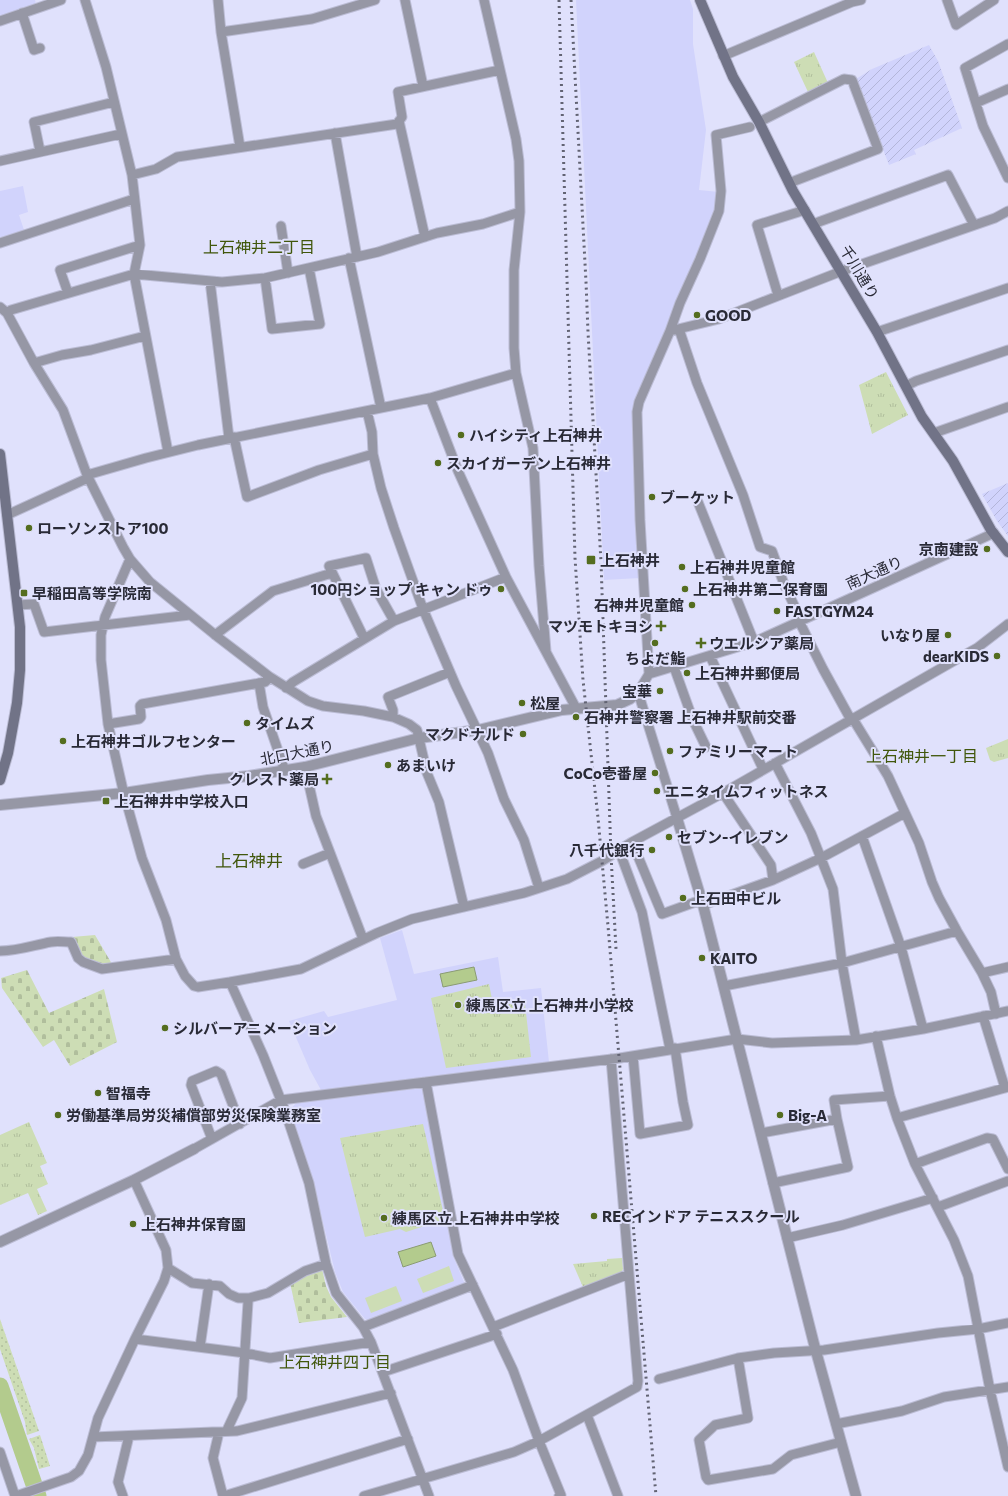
<svg xmlns="http://www.w3.org/2000/svg" width="1008" height="1496" font-family="Commissioner,'Noto Sans JP',sans-serif">
	<style>
		.built { fill: #d1d3fc }
		.industrial { fill: url(#industrial-furrows) }
		.grass { fill: url(#grass-dots) }
		.cemetery { fill: url(#cemetery-stones) }
		.park { fill: url(#park-tufts) }
		.garden { fill: #cdddb5 }
		.water { fill: #b3cb8d; stroke: #8a9b73 }
		.lines { fill: none; stroke-linecap: round; stroke-linejoin: round }
		.river { stroke: #b3cb8d; stroke-width: 17 }
		.minor-casing { stroke: #bbbcd4; stroke-width: 11 }
		.tertiary-casing { stroke: #bbbcd4; stroke-width: 12 }
		.secondary-casing { stroke: #bbbcd4; stroke-width: 12 }
		.minor { stroke: #9697a5; stroke-width: 9 }
		.tertiary { stroke: #9697a5; stroke-width: 10 }
		.secondary { stroke: #717387; stroke-width: 10 }
		.rail { stroke: #626373; stroke-width: 3; stroke-dasharray: 2 4; stroke-linecap: butt }
		.poi-dot { fill: #546d1f; stroke: #e0e1fc; stroke-width: 1.5 }
		.labels { text-anchor: middle; dominant-baseline: central; stroke-width: 4; stroke-linejoin: round; paint-order: stroke }
		.street-label { font-size: 15px; fill: #292a36; stroke: #e0e1fc }
		.poi-label { font-size: 15px; font-weight: bold; fill: #292a36; stroke: #e0e1fc; text-anchor: start }
		.neighbourhood-label { font-size: 16px; fill: #41570c; stroke: #e0e1fc }
		.quarter-label { font-size: 17px; fill: #41570c; stroke: #e0e1fc }
	</style>
	<defs>
		<pattern id="industrial-furrows" width="10" height="10" patternUnits="userSpaceOnUse"><rect width="10" height="10" fill="#d1d3fc"/><path d="M-1 1l2-2M0 10L10 0M9 11l2-2" fill="none" stroke="#b3b5d9"/></pattern>
		<pattern id="grass-dots" width="8" height="8" patternUnits="userSpaceOnUse"><rect width="8" height="8" fill="#cdddb5"/><path d="M2 2h.1M6 6h.1" fill="none" stroke="#b0be9c" stroke-width="1.8" stroke-linecap="round"/></pattern>
		<pattern id="cemetery-stones" width="16" height="16" patternUnits="userSpaceOnUse"><rect width="16" height="16" fill="#cdddb5"/><path d="M2 7V4a2 2 0 0 1 4 0v3zM10 15v-3a2 2 0 0 1 4 0v3z" fill="#b0be9c"/></pattern>
		<pattern id="park-tufts" width="24" height="20" patternUnits="userSpaceOnUse"><rect width="24" height="20" fill="#cdddb5"/><path d="M3 7l-1-3M5 7V3M7 7l1-3M15 17l-1-3M17 17v-4M19 17l1-3" fill="none" stroke="#b0be9c"/></pattern>
	</defs>
	<rect width="100%" height="100%" fill="#e0e1fc"/>
	<path class="built" d="M0,0H35L36,4L0,16Z
		M576,0H690L693,9V44L706,130L699,190L719,192L716,212L637,400L640,578L604,580Z
		M23,186L28,212L19,215L25,233L0,240V191Z
		M402,930L414,974L498,957L503,992L541,988L549,1062L321,1090L310,1070L289,1021L324,1011L328,1017L397,1000L380,938Z
		M422,1088L453,1256L464,1282V1284L369,1320L365,1319L343,1292L335,1272L313,1181L290,1110L296,1103Z"/>
	<path class="industrial" d="M929,45L938,61L962,128L914,150L916,154L889,165L856,79L872,69Z
		M1008,483V536L997,521L982,494Z"/>
	<path class="grass" d="M0,1319L39,1431L27,1435L25,1422L0,1349Z
		M40,1435L50,1466L39,1469L34,1448L29,1439Z"/>
	<path class="cemetery" d="M95,935L112,964C100,967 90,961 79,955L72,937Z
		M27,970L49,1013L104,989L117,1042L70,1066L54,1040L43,1047L2,988L1,978Z
		M322,1269L326,1286L331,1297L347,1317L299,1323L290,1283L313,1271Z"/>
	<path class="park" d="M814,52L828,83L808,92L794,62Z
		M886,372L908,415L872,434L859,385Z
		M1008,739V758L994,762L990,760L986,748Z
		M489,984L492,999L503,1004H525L531,1057L446,1068L431,998Z
		M29,1122L47,1163L40,1166L48,1184L37,1189L47,1211L38,1215L28,1193L0,1205V1135Z
		M423,1124L444,1215L440,1221L406,1232L400,1229L365,1237L340,1138Z
		M622,1258L623,1269L621,1273L583,1287L573,1264L607,1261V1259Z"/>
	<path class="garden" d="M449,1266L454,1281L423,1293L417,1279Z
		M396,1286L402,1301L371,1313L365,1298Z"/>
	<path class="water" d="M474,967L477,980L443,987L440,974Z
		M431,1242L436,1256L403,1267L398,1252Z"/>
	<g class="lines">
		<path class="river" d="M0,1386L38,1496"/>
		<g class="minor-casing">
			<path id="minor" d="M85,0L106,67L132,175L140,245L134,274L168,452
				M218,0L221,32L240,147
				M405,0L423,86
				M484,0L516,139L519,161L520,212L514,270V348L516,373L533,448L539,566L546,651
				M947,0L956,25L994,0
				M22,13L34,50L40,48
				M0,21L61,0
				M221,32L312,19L375,0
				M1008,44L965,68L983,126L1008,178
				M723,56L852,2L861,0
				M976,103L1008,89
				M399,121L425,237
				M759,122L844,79L852,80L878,149L789,183
				M335,133L357,257
				M40,151L34,122L114,102
				M0,161L121,134
				M132,175L156,169L177,157L397,124L402,117L398,92L500,70
				M813,224L948,175L974,225
				M281,226L288,273
				M0,243L134,199
				M349,258L381,408
				M265,278L272,329L320,324L309,268
				M210,281L229,438
				M68,293L60,270L140,245
				M778,295L757,225L805,210
				M0,307L7,313L34,363L63,410L87,475L123,547L130,559L150,582L219,638L270,677L308,701L323,706L364,711L393,717L409,724L417,730L427,773L439,802L464,907
				M7,313L11,310L134,274L222,282L265,278L378,252L437,233L483,224L520,212
				M679,329L697,383L743,495L760,547L772,551L784,584L801,620
				M670,331L680,303L700,259L719,211L721,191L716,135L750,127
				M877,332L1008,288
				M34,363L62,355L91,350L145,336
				M906,386L916,381L1008,350
				M430,398L458,471L506,577L576,708
				M367,411L372,432L373,454L381,488L394,528L423,609L456,686L488,753L504,799L524,840L539,888
				M934,433L1008,407
				M234,437L247,497L319,470L373,454
				M87,475L146,458L198,445L430,398L516,373
				M698,502L754,642
				M7,515L88,478
				M130,559L105,617L101,635V660L108,724L123,790L142,858L166,920L176,959L185,976L194,986L198,987L230,982
				M18,605L34,604L44,632L190,615
				M799,621L823,669L851,720
				M215,635L273,591L332,573
				M364,638L329,566L366,558L376,589L394,621
				M710,656L763,769
				M674,667L693,720L706,747
				M649,674L640,520L637,412L639,402L670,331L719,319L842,271L995,218L1008,211
				M259,683L263,707L285,771
				M286,688L293,682L394,621L506,577
				M393,717V710L388,697L450,672
				M853,719L888,776L919,843L932,882L939,898L957,931L982,973L991,992L996,1014
				M108,724L139,719L141,717L140,706L142,704L265,682L270,677
				M775,763L811,833L833,889L842,963L856,1040
				M305,767L316,816L363,939
				M723,793L771,865L773,880
				M677,818L638,692L649,674L754,642L994,533
				M862,836L901,947L923,1029
				M632,842L662,914L701,900
				M619,850L642,912L670,1049
				M303,864L330,853
				M703,905L773,880L821,858L905,813
				M0,951C18,951 34,945 51,942C57,941 64,942 71,942L78,958L83,962L102,969L176,959
				M982,973L1008,967
				M724,986L842,963L957,931
				M983,1016L1005,1088
				M876,1036L890,1096L897,1118L915,1164L954,1240L968,1276L990,1390L1008,1467
				M633,1056L640,1134L688,1125L683,1102L675,1048
				M426,1082L458,1254L513,1370L539,1441L561,1495L559,1496
				M897,1118L1008,1087
				M761,1133L837,1119L834,1100L890,1096
				M212,1139L191,1085L192,1081L216,1071L221,1074L240,1124
				M194,1149L281,1100L620,1058L737,1039L772,1043L856,1040L923,1029L1008,1011
				M915,1164L987,1138L993,1139L1008,1169
				M773,1183L848,1167L837,1119
				M938,1207L1008,1181
				M787,1238L843,1225L933,1198
				M168,1268L192,1283L220,1286L229,1294L238,1298H249L268,1293L305,1271L326,1264
				M363,1327L473,1285
				M493,1327L629,1274
				M135,1339L245,1353L270,1358L371,1342
				M200,1347L209,1284
				M738,1358L748,1418L715,1425L699,1440L706,1477L708,1480L773,1469L791,1455L841,1442
				M383,1372L497,1334
				M659,1379L738,1358L774,1353L824,1350L938,1333L978,1329L1008,1323
				M587,1415L618,1496
				M836,1424L902,1411L944,1397L1008,1387
				M227,1430L242,1398L248,1302L249,1298
				M219,1432L213,1458L223,1496
				M93,1437L237,1431L391,1393
				M0,1452L15,1496
				M16,1496L71,1477L79,1471L88,1455L98,1418L135,1339L164,1281L168,1268L166,1250L134,1180
				M123,1496L118,1482L129,1436
				M224,1496L408,1439
				M364,1496L514,1452L539,1441L637,1387L638,1381L611,1059
				M429,1496L371,1342L363,1327L336,1293L326,1264L309,1183L284,1108L263,1055L230,982L301,969L377,933L412,919L524,893L567,879L602,861L632,842L723,793L952,662L977,648L1008,624"/>
		</g>
		<g class="tertiary-casing">
			<path id="tertiary" d="M0,805L124,793L208,780L249,776L305,767L419,738L478,730L562,710L617,705L630,699L638,692
				M677,818L703,905L814,1344L856,1496
				M0,1242L134,1180L194,1149"/>
		</g>
		<g class="secondary-casing">
			<path id="secondary" d="M700,0L733,77L759,122L793,191L877,332L922,417L953,461L991,530L1008,552
				M0,454L20,627V670L17,703L8,753L0,780"/>
		</g>
		<use href="#minor" class="minor"/>
		<use href="#tertiary" class="tertiary"/>
		<use href="#secondary" class="secondary"/>
		<path class="rail" d="M559,0L575,558L583,680L598,818L608,926L656,1496
			M571,0L586,282L588,332L601,562L611,855L616,949"/>
	</g>
	<g class="poi-dot">
		<circle cx="697" cy="315" r="4"/>
		<circle cx="461" cy="435" r="4"/>
		<circle cx="438" cy="463" r="4"/>
		<circle cx="652" cy="497" r="4"/>
		<circle cx="29" cy="528" r="4"/>
		<circle cx="987" cy="549" r="4"/>
		<rect x="586" y="555" width="10" height="10" rx="2"/>
		<circle cx="682" cy="567" r="4"/>
		<circle cx="501" cy="589" r="4"/>
		<circle cx="685" cy="589" r="4"/>
		<rect x="20" y="589" width="8" height="8" rx="2"/>
		<circle cx="692" cy="605" r="4"/>
		<circle cx="777" cy="611" r="4"/>
		<path d="M659 620h4v4h4v4h-4v4h-4v-4h-4v-4h4z"/>
		<circle cx="948" cy="635" r="4"/>
		<circle cx="655" cy="643" r="4"/>
		<path d="M699 637h4v4h4v4h-4v4h-4v-4h-4v-4h4z"/>
		<circle cx="997" cy="656" r="4"/>
		<circle cx="687" cy="673" r="4"/>
		<circle cx="660" cy="691" r="4"/>
		<circle cx="522" cy="703" r="4"/>
		<circle cx="576" cy="717" r="4"/>
		<circle cx="247" cy="723" r="4"/>
		<circle cx="523" cy="734" r="4"/>
		<circle cx="63" cy="741" r="4"/>
		<circle cx="670" cy="751" r="4"/>
		<circle cx="388" cy="765" r="4"/>
		<circle cx="655" cy="773" r="4"/>
		<path d="M325 773h4v4h4v4h-4v4h-4v-4h-4v-4h4z"/>
		<circle cx="657" cy="791" r="4"/>
		<rect x="102" y="797" width="8" height="8" rx="2"/>
		<circle cx="669" cy="837" r="4"/>
		<circle cx="652" cy="850" r="4"/>
		<circle cx="683" cy="898" r="4"/>
		<circle cx="702" cy="958" r="4"/>
		<circle cx="458" cy="1005" r="4"/>
		<circle cx="165" cy="1028" r="4"/>
		<circle cx="98" cy="1093" r="4"/>
		<circle cx="58" cy="1115" r="4"/>
		<circle cx="780" cy="1115" r="4"/>
		<circle cx="594" cy="1216" r="4"/>
		<circle cx="384" cy="1218" r="4"/>
		<circle cx="133" cy="1224" r="4"/>
	</g>
	<g class="labels">
		<g class="street-label">
			<text transform="translate(860 272) rotate(59)">千川通り</text>
			<text transform="translate(874 572) rotate(-24)">南大通り</text>
			<text transform="translate(297 752) rotate(-11)">北口大通り</text>
		</g>
		<g class="poi-label">
			<text x="705" y="315">GOOD</text>
			<text x="469" y="435">ハイシティ上石神井</text>
			<text x="446" y="463">スカイガーデン上石神井</text>
			<text x="660" y="497">ブーケット</text>
			<text x="37" y="528">ローソンストア100</text>
			<text x="979" y="549" text-anchor="end">京南建設</text>
			<text x="600" y="560">上石神井</text>
			<text x="690" y="567">上石神井児童館</text>
			<text x="493" y="589" text-anchor="end">100円ショップ キャン ドゥ</text>
			<text x="693" y="589">上石神井第二保育園</text>
			<text x="32" y="593">早稲田高等学院南</text>
			<text x="684" y="605" text-anchor="end">石神井児童館</text>
			<text x="785" y="611">FASTGYM24</text>
			<text x="653" y="626" text-anchor="end">マツモトキヨシ</text>
			<text x="940" y="635" text-anchor="end">いなり屋</text>
			<text x="709" y="643">ウエルシア薬局</text>
			<text x="989" y="656" text-anchor="end">dearKIDS</text>
			<text x="655" y="658" text-anchor="middle">ちよだ鮨</text>
			<text x="695" y="673">上石神井郵便局</text>
			<text x="652" y="691" text-anchor="end">宝華</text>
			<text x="530" y="703">松屋</text>
			<text x="584" y="717">石神井警察署 上石神井駅前交番</text>
			<text x="255" y="723">タイムズ</text>
			<text x="515" y="734" text-anchor="end">マクドナルド</text>
			<text x="71" y="741">上石神井ゴルフセンター</text>
			<text x="678" y="751">ファミリーマート</text>
			<text x="396" y="765">あまいけ</text>
			<text x="647" y="773" text-anchor="end">CoCo壱番屋</text>
			<text x="319" y="779" text-anchor="end">クレスト薬局</text>
			<text x="665" y="791">エニタイムフィットネス</text>
			<text x="114" y="801">上石神井中学校入口</text>
			<text x="677" y="837">セブン-イレブン</text>
			<text x="644" y="850" text-anchor="end">八千代銀行</text>
			<text x="691" y="898">上石田中ビル</text>
			<text x="710" y="958">KAITO</text>
			<text x="466" y="1005">練馬区立 上石神井小学校</text>
			<text x="173" y="1028">シルバーアニメーション</text>
			<text x="106" y="1093">智福寺</text>
			<text x="66" y="1115">労働基準局労災補償部労災保険業務室</text>
			<text x="788" y="1115">Big-A</text>
			<text x="602" y="1216">RECインドア テニススクール</text>
			<text x="392" y="1218">練馬区立 上石神井中学校</text>
			<text x="141" y="1224">上石神井保育園</text>
		</g>
		<g class="neighbourhood-label">
			<text x="259" y="246">上石神井二丁目</text>
			<text x="922" y="755">上石神井一丁目</text>
			<text x="335" y="1361">上石神井四丁目</text>
		</g>
		<g class="quarter-label">
			<text x="249" y="860">上石神井</text>
		</g>
	</g>
</svg>
